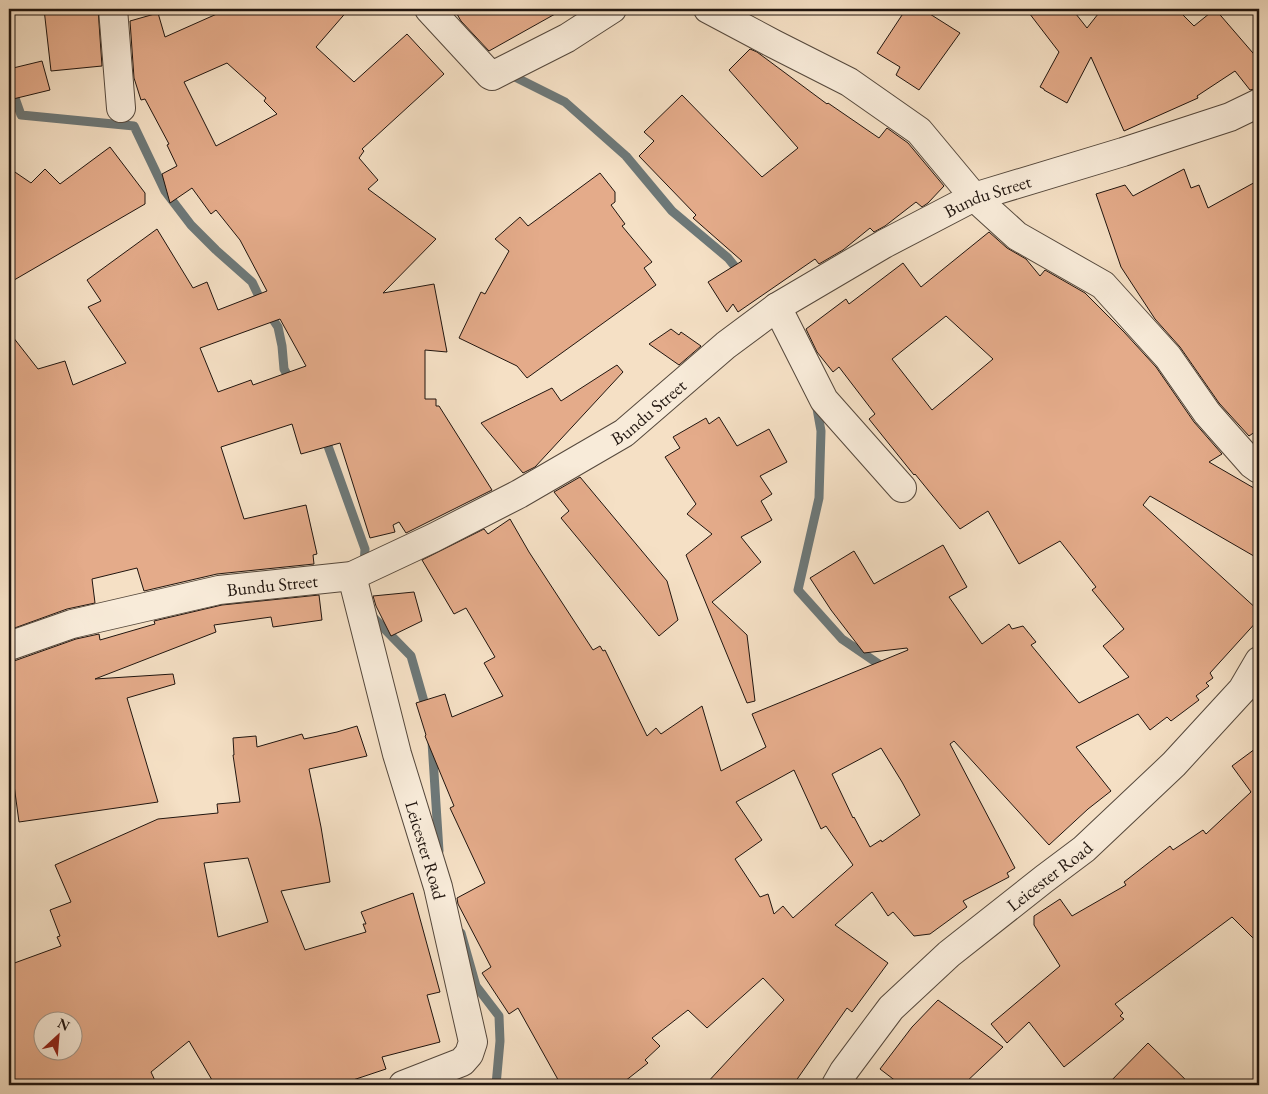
<svg xmlns="http://www.w3.org/2000/svg" width="1268" height="1094" font-family="'EB Garamond',serif">
	<style>
		.lines { fill: none; stroke-linecap: round; stroke-linejoin: round }
		.stream { stroke: #6d7878; stroke-width: 9 }
		.building { fill: #e4ab8a; stroke: #20150f; fill-rule: evenodd }
		.street-casing { stroke: #55483c; stroke-width: 30 }
		.street { stroke: #f8ebd9; stroke-width: 28 }
		.labels { text-anchor: middle; dominant-baseline: central; stroke-width: 4; stroke-linejoin: round; paint-order: stroke }
		.street-label { font-size: 18px; fill: #20150f; stroke: #f8ebd9 }
	</style>
	<rect width="100%" height="100%" fill="#f5e0c5"/>
	<filter id="stains"><feTurbulence type="fractalNoise" baseFrequency=".004" numOctaves="4"/><feColorMatrix values="0 0 0 0 .2 0 0 0 0 .09 0 0 0 0 .02 0 0 0 .5 -.17"/></filter>
	<radialGradient id="worn" r=".72"><stop offset=".6" stop-color="#630" stop-opacity="0"/><stop offset="1" stop-color="#630" stop-opacity=".3"/></radialGradient>
	<g class="lines">
		<path class="stream" d="M509,74L565,102L626,156L672,211L728,258L741,274
			M9,81L21,115L134,126L165,191L191,225L216,250L252,282L262,303L278,327L282,346L284,369L291,382
			M816,403L821,431L819,498L798,590L842,639L886,669
			M324,435L365,549L364,565
			M370,614L411,656L427,712
			M432,742L439,851
			M461,933L476,986L499,1016L500,1041L496,1085"/>
	</g>
	<path class="building" d="M44,9H98L102,66L51,71Z
		M228,9H349L316,47L354,82L407,34L444,74L362,149L364,151L359,158L378,180L368,189L436,239L383,293L434,284L447,352L425,350V399H436V406H439L492,490L406,533L399,522L393,525L395,532L370,538L340,443L301,454L292,424L221,447L244,519L306,505L317,554L313,555L314,564L217,574L144,591L137,568L92,579L95,603L67,609L9,630V332L38,369L65,361L73,385L126,363L88,307L101,301L87,280L157,229L193,288L207,282L218,310L267,291L240,240L216,210L211,214L192,188L170,203L162,174L177,166L167,145L169,144L145,99L141,100L134,78L130,21L158,13L165,37ZM227,63L266,98L264,101L277,114L216,146L184,82ZM280,319L306,366L253,385L251,380L218,392L200,348Z
		M454,9H564L489,51L461,21Z
		M906,9H922L960,33L919,90L896,75L900,67L877,53Z
		M1026,9H1072L1087,28L1102,9H1177L1194,26L1215,9L1259,60V88L1250,90L1235,71L1197,96L1198,98L1124,131L1091,57L1067,103L1044,90V89L1040,87L1059,52Z
		M750,49L757,52L827,104L828,103L879,138L887,128L908,143L944,186L928,203L922,207L916,202L885,226L874,232L870,228L843,250L819,264L815,259L738,312L733,304L727,312L708,282L742,261L693,218L696,215L639,156L654,141L644,132L682,95L762,177L798,148L729,70Z
		M42,61L50,90L9,100V69Z
		M110,147L145,193V204L9,283V168L31,183L45,169L60,184Z
		M1184,169L1191,188L1199,185L1208,208L1259,180V429L1249,436L1219,403L1180,347L1155,319L1121,267L1096,194L1125,185L1133,196Z
		M600,173L615,192V202L611,205L625,224L622,226L652,262L644,268L656,285L527,378L517,366L459,338L481,292L485,294L509,251L495,239L520,217L528,226Z
		M989,232L1007,248L1026,259L1040,276L1045,270L1085,293L1124,332L1156,367L1194,422L1222,454L1209,462L1259,491V559L1150,496L1143,505L1259,611V619L1210,673L1213,678L1206,683L1209,686L1196,696L1199,700L1171,721L1167,717L1150,730L1138,714L1076,747L1111,791L1088,809L1049,845L954,741L950,744L1015,868L1007,873L1009,877L963,901L967,907L930,934L914,936L893,912L888,916L872,892L835,925L888,963L852,1012L847,1008L793,1085H705L784,1000L763,978L707,1028L688,1010L652,1038L660,1046L645,1060L648,1063L620,1085H561L518,1008L509,1014L482,973L491,967L458,904L457,898L485,883L450,808L454,806L425,736L426,735L416,703L445,694L452,717L503,696L484,663L495,657L466,608L454,614L422,560L484,529L488,534L510,519L529,552L593,650L600,646L603,651L605,650L647,736L656,728L661,734L702,706L721,771L766,747L752,714L908,650L907,648L864,653L831,610L810,578L854,551L874,584L943,545L967,587L949,597L982,644L1009,624L1012,629L1023,626L1036,642L1031,645L1079,703L1129,677L1103,646L1124,629L1092,590L1096,587L1060,541L1019,564L988,511L960,529L928,490L915,474L914,475L869,419L875,414L839,367L833,372L817,352L806,329L846,299L849,304L903,263L921,287ZM946,316L993,359L932,410L892,359ZM881,748L902,782L920,815L882,842L881,840L870,847L854,817L853,818L832,774ZM794,770L821,829L826,826L853,865L793,918L783,906L774,914L768,894L760,897L735,859L762,840L736,802Z
		M671,329L679,335L681,332L701,346L679,365L649,344Z
		M617,365L623,372L535,467L523,473L481,423L552,388L561,401Z
		M719,417L737,446L769,429L787,462L760,476L772,494L761,501L772,520L741,537L761,562L712,602L747,635L755,701L747,703L686,555L712,534L687,514L696,504L665,457L680,448L673,437L706,418L709,424Z
		M580,477L667,581L678,620L659,636L561,518L569,511L554,492Z
		M414,592L422,621L391,636L376,606L373,596Z
		M319,595L322,620L273,627L271,617L214,625L216,632L95,679L173,674L175,684L127,698L158,802L19,822L9,748V661H14L76,639L99,634L100,640L155,624L154,621L222,605Z
		M357,726L367,756L309,769L321,827L330,882L281,891L305,950L366,932L363,924H366L361,912L413,893L440,992L427,995L440,1042L382,1057L386,1069L338,1085H215L189,1041L151,1072L157,1085H9V1065L14,1064L11,1008L9,1009V965L61,946L57,937L60,936L50,910L71,902L55,865L158,819L218,813L217,804L240,802L233,755H234L233,738L256,736L257,747L302,734L304,739L337,732ZM248,858L268,922L218,937L204,863ZM42,1022H72V1052H42Z
		M1259,746V944L1232,917L1115,1004L1123,1013L1120,1016L1124,1019L1064,1067L1029,1022L1007,1043L991,1024L1060,966L1034,925V916L1060,899L1072,916L1126,885L1124,882L1170,846L1173,850L1203,830L1206,834L1251,792L1232,766Z
		M938,1000L1003,1047L963,1085H901L880,1069L912,1027Z
		M1148,1043L1191,1085H1107Z"/>
	<g class="lines">
		<g class="street-casing">
			<g id="street">
				<path d="M113,9L121,108"/>
				<path d="M429,9L490,75L492,76L567,38L612,9"/>
				<path d="M708,9L774,44L849,82L919,131L974,197L1017,236L1103,285L1168,357L1207,413L1252,464L1259,469"/>
				<path d="M777,307L824,400L902,488"/>
				<path id="s1" d="M352,576L397,754L438,887L473,1042L469,1054L462,1062L403,1085"/>
				<path id="s2" d="M9,646L72,624L219,590L352,576L433,538L519,494L624,433L726,345L777,307L884,244L974,197L1123,152L1230,117L1259,103"/>
				<path id="s3" d="M836,1085L844,1071L891,1008L949,954L1044,879L1084,849L1174,764L1242,690L1259,661"/>
			</g>
		</g>
		<use href="#street" class="street"/>
	</g>
	<g class="labels">
		<g class="street-label">
			<text stroke="none"><textPath href="#s2" startOffset="1096">Bundu Street</textPath></text>
			<text stroke="none"><textPath href="#s2" startOffset="691">Bundu Street</textPath></text>
			<text stroke="none"><textPath href="#s2" startOffset="271">Bundu Street</textPath></text>
			<text stroke="none"><textPath href="#s1" startOffset="284">Leicester Road</textPath></text>
			<text stroke="none"><textPath href="#s3" startOffset="301">Leicester Road</textPath></text>
		</g>
	</g>
	<rect width="1268" height="1094" fill="none" stroke="#f5e0c5" stroke-width="30"/>
	<rect x="10" y="10" width="1248" height="1074" fill="none" stroke="#20150f" stroke-width="2.5"/>
	<rect x="15" y="15" width="1238" height="1064" fill="none" stroke="#20150f"/>
	<g transform="translate(58 1036) rotate(26)"><circle r="24" fill="#f8ebd9" stroke="#a29588"/>
	<path d="M0-4L9 19L0 12L-9 19Z" fill="#8f2418"/>
	<text y="-8" font-size="14" font-weight="bold" text-anchor="middle" fill="#20150f">N</text>
	</g>
	<rect width="100%" height="100%" filter="url(#stains)"/>
	<rect width="100%" height="100%" fill="url(#worn)"/>
</svg>
